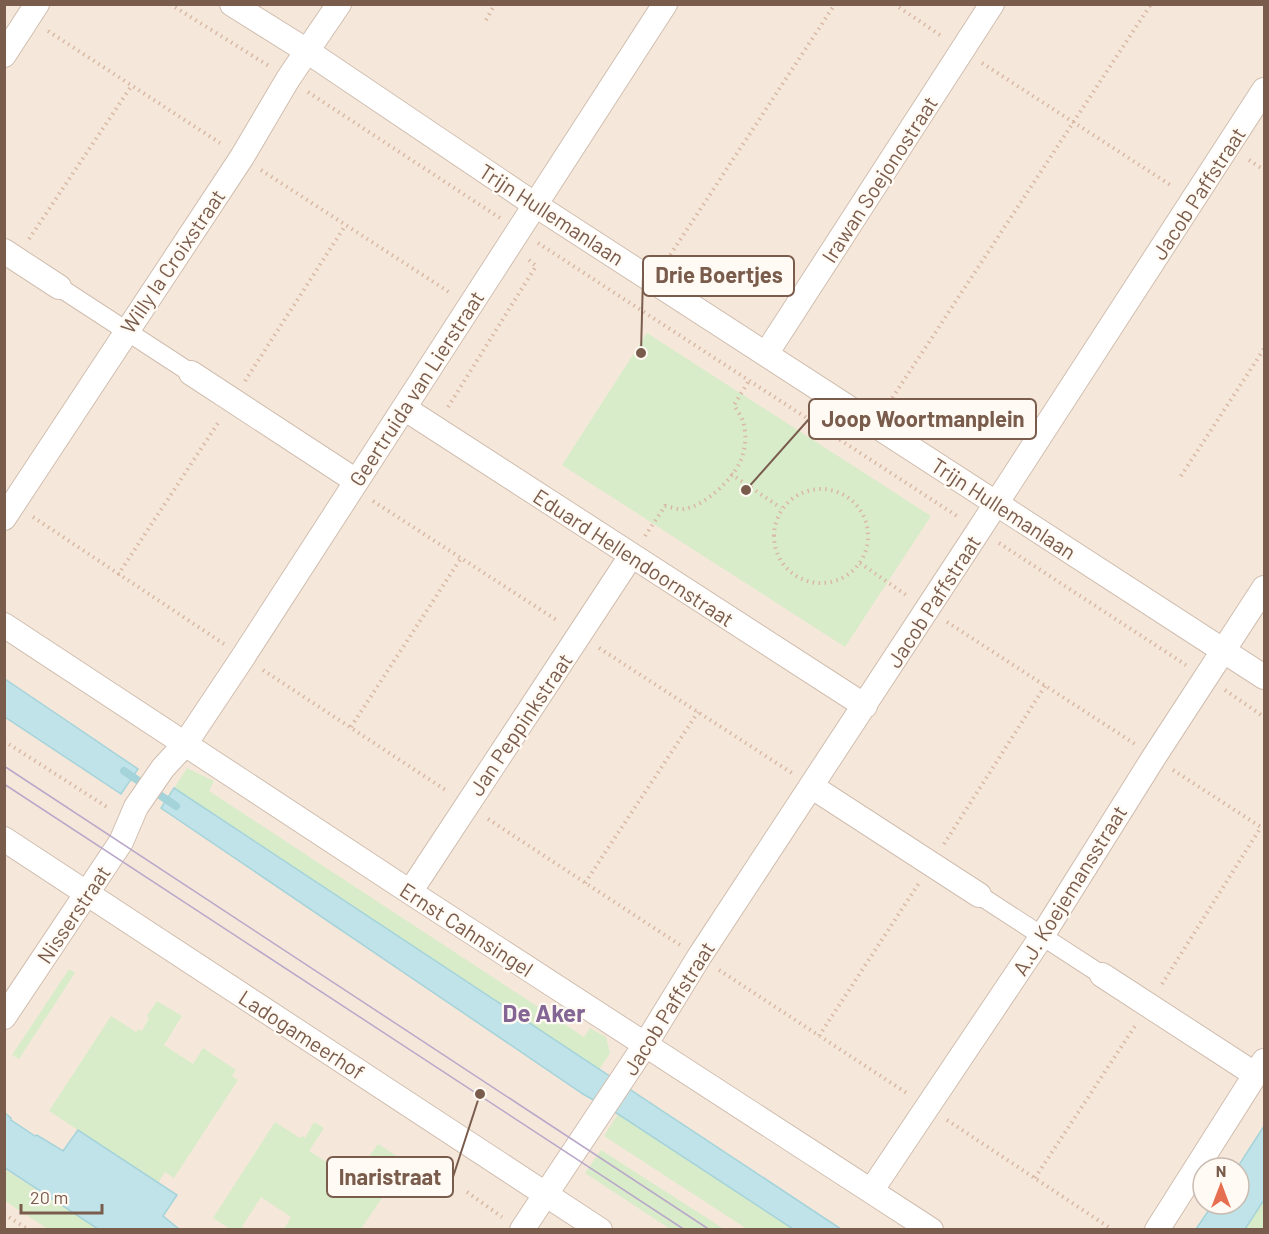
<svg xmlns="http://www.w3.org/2000/svg" width="1269" height="1234" font-family="Barlow,sans-serif">
	<style>
		.residential { fill: #f5e8da; fill-rule: evenodd }
		.green { fill: #d8ecc9 }
		.water { fill: #bfe3e8; stroke: #a5d3da; stroke-width: 1.5 }
		.lines { fill: none; stroke-linecap: round; stroke-linejoin: round }
		.stream { stroke: #a5d3da; stroke-width: 8 }
		.pedestrian-casing { stroke: #d1beb0; stroke-width: 20 }
		.minor-casing { stroke: #d1beb0; stroke-width: 26 }
		.path { stroke: #d9b8a5; stroke-width: 4; stroke-dasharray: 1.5 4.5; stroke-linecap: butt }
		.pedestrian { stroke: #fff; stroke-width: 18 }
		.minor { stroke: #fff; stroke-width: 24 }
		.tram { stroke: #b9a8c9; stroke-width: 1.5 }
		.labels { text-anchor: middle; dominant-baseline: central; stroke-width: 4.5; stroke-linejoin: round; paint-order: stroke }
		.street-label { font-size: 21px; fill: #7a5c4d; stroke: #fffaf3 }
		.quarter-label { font-size: 24px; font-weight: bold; fill: #846695; stroke: #fffaf3 }
		.leader { fill: none; stroke: #7a5c4d; stroke-width: 2 }
		.callout-dot { fill: #7a5c4d; stroke: #fffaf3; stroke-width: 2 }
		.callout { fill: #fffaf3; stroke: #7a5c4d; stroke-width: 2 }
		.callout-label { font-size: 22px; text-anchor: middle; font-weight: bold; fill: #7a5c4d }
	</style>
	<rect width="100%" height="100%" fill="#fdf6ec"/>
	<path class="residential" d="M5,5H1264V1229L5,1230ZM1203,1168H1239V1204H1203Z"/>
	<path class="green" d="M647,333L931,516L845,647L562,465Z
		M187,768L214,781L209,791L584,1037L590,1028L606,1037L610,1053L599,1070L174,788Z
		M69,969L75,973L19,1059L12,1055Z
		M157,1001L182,1016L164,1045L193,1064L203,1048L236,1070L232,1076L238,1080L174,1178L165,1172L158,1183L49,1111L111,1016L136,1032L139,1029L142,1031L149,1018L147,1016Z
		M618,1114L793,1229H747L604,1136Z
		M275,1122L300,1138L302,1136L305,1138L314,1122L324,1128L309,1151L353,1179L378,1144L409,1164L394,1187L390,1186L361,1229H284L291,1217L261,1197L242,1227L245,1229H230L213,1218Z
		M601,1150L724,1229H670L585,1173Z
		M4,1169L98,1229H48L5,1201Z
		M1264,1200V1229H1245Z"/>
	<path class="water" d="M5,679L138,769L121,794L5,717Z
		M174,788L841,1229H793L618,1114L583,1094L161,808Z
		M5,1113L11,1118V1120L35,1136L37,1135L63,1151L78,1130L177,1195L163,1216L179,1229H98L5,1168Z
		M1264,1126V1200L1245,1229H1196L1213,1204H1239V1168H1237Z"/>
	<g class="lines">
		<path class="stream" d="M124,771L176,806"/>
		<g class="pedestrian-casing">
			<path id="pedestrian" d="M59,287L191,373
				M979,895L1102,975"/>
		</g>
		<g class="minor-casing">
			<path id="minor" d="M232,4L307,51L534,204L1264,677
				M4,55L37,4
				M4,251L59,287
				M766,354L992,4
				M191,373L356,481
				M404,408L865,706
				M4,518L242,157L288,79L339,4
				M4,625L410,892L931,1230
				M811,786L979,895
				M4,839L600,1230
				M410,892L631,556
				M1102,975L1256,1075
				M4,1017L121,842L136,807L163,768L185,744L243,657L665,4
				M871,1191L1042,936L1154,757L1264,588
				M522,1230L645,1045L699,957L979,530L1264,90
				M1157,1230L1264,1061"/>
		</g>
		<path class="path" d="M170,4L269,66
			M894,4L943,37
			M486,20L495,4
			M48,31L220,143
			M982,63L1172,186
			M308,92L500,218
			M1249,160L1264,170
			M261,170L449,292
			M29,239L132,85
			M538,243L960,518
			M667,260L835,4
			M245,381L345,226
			M889,403L1151,4
			M448,407L536,266L529,260
			M731,474L781,508
			M1181,476L1264,349
			M774 536a47 47 0 1 1 94 0a47 47 0 1 1-94 0Z
			M373,501L558,621
			M33,517L224,644
			M645,536L665,506C671,507 678,510 684,509C706,506 738,475 743,454C746,444 746,431 743,421C741,416 737,410 734,405L750,379
			M999,543L1186,665
			M860,563L906,595
			M118,575L220,420
			M947,622L1135,744
			M599,648L792,773
			M263,670L447,791
			M1225,690L1264,717
			M351,727L461,558
			M4,741L110,809
			M1173,770L1264,829
			M488,819L680,945
			M944,844L1045,686
			M585,883L698,712
			M719,970L908,1094
			M1162,984L1261,827
			M819,1036L919,883
			M947,1120L1113,1230
			M1035,1178L1135,1026
			M467,1192L502,1217
			M4,1214L29,1230"/>
		<use href="#pedestrian" class="pedestrian"/>
		<use href="#minor" class="minor"/>
		<path class="tram" d="M4,766L710,1230
			M4,784L685,1230"/>
	</g>
	<g class="labels">
		<g class="street-label">
			<text transform="translate(879 179) rotate(-57)">Irawan Soejonostraat</text>
			<text transform="translate(1198 193) rotate(-57)">Jacob Paffstraat</text>
			<text transform="translate(552 214) rotate(33)">Trijn Hullemanlaan</text>
			<text transform="translate(172 261) rotate(-56)">Willy la Croixstraat</text>
			<text transform="translate(416 388) rotate(-57)">Geertruida van Lierstraat</text>
			<text transform="translate(1004 508) rotate(33)">Trijn Hullemanlaan</text>
			<text transform="translate(634 557) rotate(33)">Eduard Hellendoornstraat</text>
			<text transform="translate(933 601) rotate(-57)">Jacob Paffstraat</text>
			<text transform="translate(520 724) rotate(-56)">Jan Peppinkstraat</text>
			<text transform="translate(1069 890) rotate(-58)">A.J. Koejemansstraat</text>
			<text transform="translate(73 914) rotate(-56)">Nisserstraat</text>
			<text transform="translate(467 929) rotate(33)">Ernst Cahnsingel</text>
			<text transform="translate(668 1008) rotate(-58)">Jacob Paffstraat</text>
			<text transform="translate(302 1034) rotate(33)">Ladogameerhof</text>
		</g>
		<g class="quarter-label">
			<text x="544" y="1012">De Aker</text>
		</g>
	</g>
	<path class="leader" d="M641 353L643 276M746 490L809 419M480 1094L453 1177"/>
	<g class="callout-dot">
		<circle cx="641" cy="353" r="6"/>
		<circle cx="746" cy="490" r="6"/>
		<circle cx="480" cy="1094" r="6"/>
	</g>
	<g class="callout">
		<rect x="643" y="256" width="151" height="40" rx="6"/>
		<rect x="809" y="399" width="227" height="40" rx="6"/>
		<rect x="327" y="1157" width="126" height="40" rx="6"/>
	</g>
	<g class="callout-label">
		<text x="719" y="283">Drie Boertjes</text>
		<text x="923" y="427">Joop Woortmanplein</text>
		<text x="390" y="1185">Inaristraat</text>
	</g>
	<rect width="1269" height="1234" fill="none" stroke="#7a5c4d" stroke-width="12"/>
	<g transform="translate(1221 1186)"><circle r="28" fill="#fffaf3" stroke="#cabbb1" stroke-width="1.5"/>
	<path d="M0-4.5L10 22L0 15L-10 22Z" fill="#e76f51"/>
	<text y="-9" font-size="16" font-weight="bold" text-anchor="middle" fill="#7a5c4d">N</text>
	</g>
	<path d="M21 1204v9h81v-9" fill="none" stroke="#7a5c4d" stroke-width="3"/>
	<text x="30" y="1204" font-size="18" fill="#7a5c4d" stroke="#fffaf3" stroke-width="4.5" paint-order="stroke">20 m</text>
</svg>
